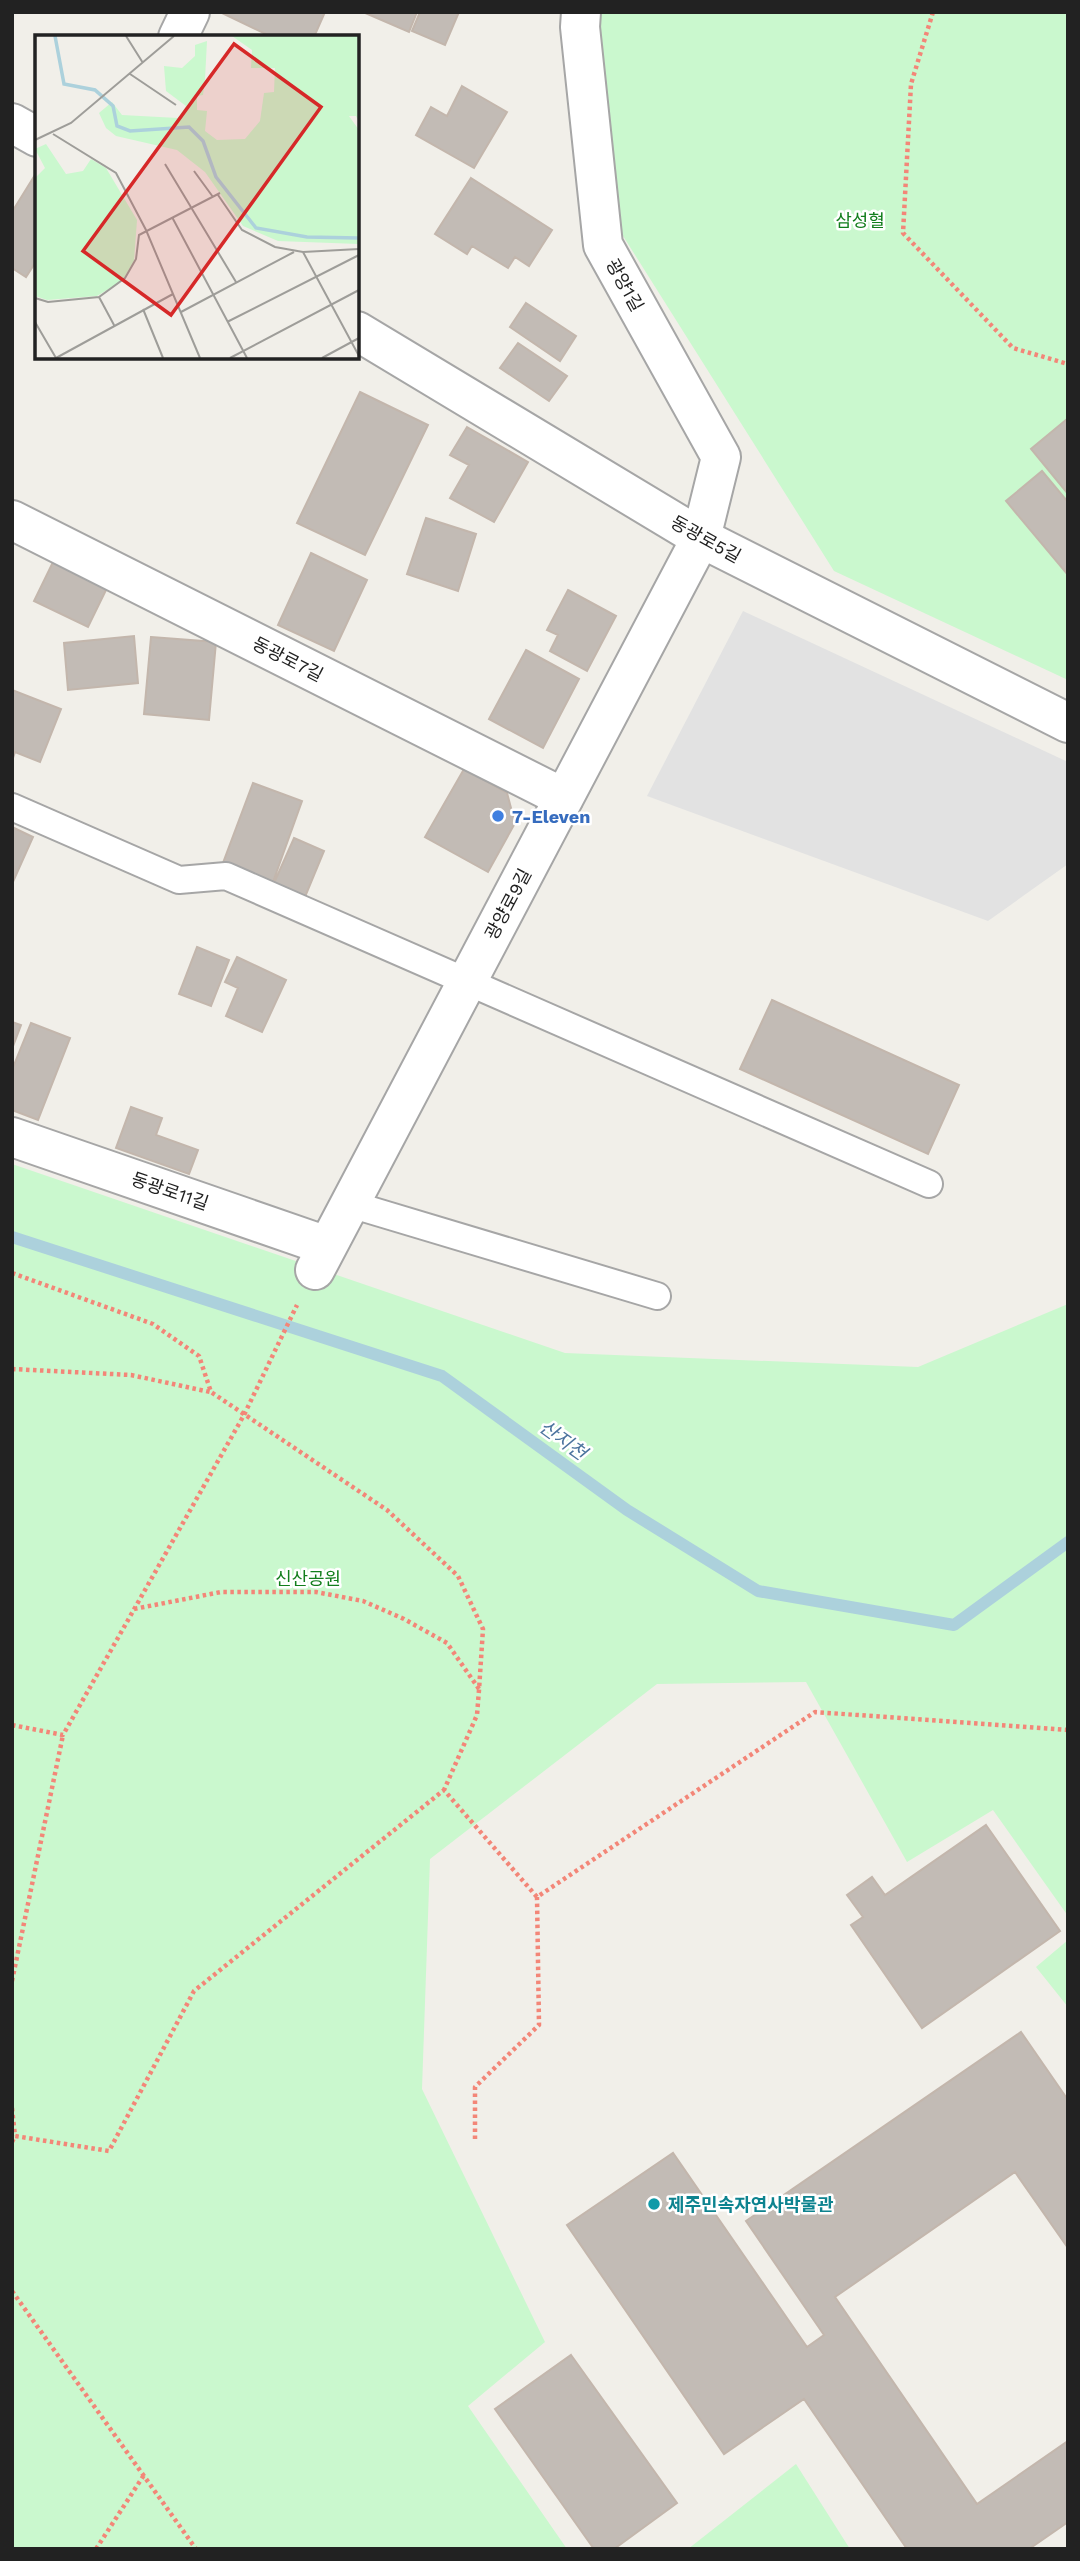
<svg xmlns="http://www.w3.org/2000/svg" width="1080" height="2561" font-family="'Work Sans','Noto Sans KR',sans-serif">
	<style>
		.park { fill: #caf8ce }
		.parking { fill: #e2e2e2 }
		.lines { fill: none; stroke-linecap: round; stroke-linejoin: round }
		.stream { stroke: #acd1dc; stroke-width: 12 }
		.building { fill: #c2bbb5; stroke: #c3b6ac; stroke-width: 2 }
		.service-casing { stroke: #a6a6a6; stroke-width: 30 }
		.minor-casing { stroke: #a6a6a6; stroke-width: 42 }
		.tertiary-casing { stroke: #a6a6a6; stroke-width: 42 }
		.path { stroke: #f38678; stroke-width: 4.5; stroke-dasharray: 3.5 3.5; stroke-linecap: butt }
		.service { stroke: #fff; stroke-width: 26 }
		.minor { stroke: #fff; stroke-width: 38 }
		.tertiary { stroke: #fff; stroke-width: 38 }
		.shop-dot { fill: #3f7fe0; stroke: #fff; stroke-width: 2.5 }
		.culture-dot { fill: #0f9aa8; stroke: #fff; stroke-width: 2.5 }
		.labels { text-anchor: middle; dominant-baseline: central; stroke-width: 5; stroke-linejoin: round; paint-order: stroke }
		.park-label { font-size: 18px; fill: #127e1c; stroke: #fff }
		.street-label { font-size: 18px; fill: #222; stroke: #fff }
		.shop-label { font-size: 18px; font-weight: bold; fill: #366cbe; stroke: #fff; text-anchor: start }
		.culture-label { font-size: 18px; font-weight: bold; fill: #0d838f; stroke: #fff; text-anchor: start }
		.water-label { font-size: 19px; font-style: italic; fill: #4c749e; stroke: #fff }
		.inset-river { fill: none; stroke: #acd1dc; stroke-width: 3.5 }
		.inset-road { fill: none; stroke: #9e9d99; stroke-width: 2 }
		.view { fill: #d62828; fill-opacity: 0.15; stroke: #d62828; stroke-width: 3.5 }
		.inset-edge { fill: none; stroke: #222; stroke-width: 3.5 }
	</style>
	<rect width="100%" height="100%" fill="#f1efe9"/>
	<path class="park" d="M599,12H1068V680L834,571L613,220L603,144Z
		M12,1164L565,1353L918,1367L1068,1304V1916L993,1810L907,1862L806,1682L657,1684L430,1859L422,2089L545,2342L468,2406L567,2549H12Z
		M1068,1940V2007L1036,1967Z
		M796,2464L850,2549H688Z"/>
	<path class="parking" d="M743,611L1068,762V864L988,921L647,796Z"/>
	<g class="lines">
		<path class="stream" d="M12,1237L442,1376L627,1510L758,1591L954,1625L1068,1542"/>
	</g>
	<path class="building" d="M220,12H325L314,37H272Z
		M363,12H417L409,32Z
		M420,12H459L445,45L412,31Z
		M462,86L507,112L474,168L416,135L431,107L447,116Z
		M35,175L37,260L26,277L12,268V212Z
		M471,178L552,230L529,266L515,257L508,268L472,246L467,254L435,234Z
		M526,303L576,336L560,361L510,327Z
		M518,343L567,376L549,401L500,368Z
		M360,392L428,425L365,555L297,523Z
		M1067,419L1068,420V494L1031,449Z
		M467,427L528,462L494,522L450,498L469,465L450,455Z
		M1042,471L1068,502V575L1006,501Z
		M426,518L476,534L458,591L407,574Z
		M311,553L367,580L334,651L278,625Z
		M53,562L107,588L88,627L34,601Z
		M568,590L616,616L587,671L550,651L558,635L547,630Z
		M134,636L138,683L68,690L64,643Z
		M151,637L216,642L209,720L144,714Z
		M526,650L579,679L543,748L489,719Z
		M12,690L61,709L40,762L15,752L12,761Z
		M464,769L507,793L515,823L488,872L425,837Z
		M253,783L302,801L273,882L223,863Z
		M12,827L33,837L12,884Z
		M294,838L324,851L305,897L274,883Z
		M197,947L229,960L211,1006L179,994Z
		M237,957L286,980L262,1032L226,1016L238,988L225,982Z
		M772,1000L959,1085L928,1154L740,1069Z
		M12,1022L21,1025L12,1049Z
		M31,1023L70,1038L38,1120L12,1110V1070Z
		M131,1107L162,1118L156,1135L198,1150L189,1174L116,1148Z
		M986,1825L1060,1931L922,2028L851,1925L863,1917L847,1895L872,1877L885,1895Z
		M1021,2032L1068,2100V2248L1015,2172L835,2297L977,2504L1068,2441V2522L1029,2549H907L804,2399L724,2454L567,2225L673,2153L807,2347L824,2335L746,2221Z
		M571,2355L677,2503L614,2549H594L495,2409Z"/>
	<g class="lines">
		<g class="service-casing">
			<path id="service" d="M12,807L179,880L226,876L929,1184
				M350,1204L657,1296"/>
		</g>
		<g class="minor-casing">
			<path id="minor" d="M178,37L190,12
				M12,520L564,798
				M12,1137L327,1246
				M315,1270L701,538L721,457L603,245L580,27L581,12"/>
		</g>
		<g class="tertiary-casing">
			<path id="tertiary" d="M12,123L37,137
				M357,331L701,538L1068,723"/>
		</g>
		<path class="path" d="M933,12L911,84L903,233L1013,348L1068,364
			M12,1273L153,1324L199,1356L211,1392L387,1510L458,1576L483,1629L479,1690L477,1715L444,1790
			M12,1369L131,1375L210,1392
			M134,1609L221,1592H316L363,1601L404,1619L447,1643L479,1689
			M12,1725L63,1735L244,1415L297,1305
			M12,1981L63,1735
			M12,2108L15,2136
			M475,2139V2087L539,2025L537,1897
			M12,2142L15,2136L109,2151L194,1991L444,1790L537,1897L815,1712L1068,1730
			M12,2291L196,2549
			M96,2549L144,2475"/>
		<use href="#service" class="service"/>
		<use href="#minor" class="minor"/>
		<use href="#tertiary" class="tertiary"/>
	</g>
	<circle class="shop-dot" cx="498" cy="816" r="7"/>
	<circle class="culture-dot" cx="654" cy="2204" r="7"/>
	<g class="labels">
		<g class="park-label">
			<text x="860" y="220">삼성혈</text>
			<text x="308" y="1578">신산공원</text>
		</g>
		<g class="street-label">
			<text transform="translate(625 285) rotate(61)">광양1길</text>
			<text transform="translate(706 539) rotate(29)">동광로5길</text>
			<text transform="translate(288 659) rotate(27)">동광로7길</text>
			<text transform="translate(508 904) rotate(-62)">광양로9길</text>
			<text transform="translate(170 1191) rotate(19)">동광로11길</text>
		</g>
		<g class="shop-label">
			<text x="512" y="816">7-Eleven</text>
		</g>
		<g class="culture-label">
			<text x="668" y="2204">제주민속자연사박물관</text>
		</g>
		<g class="water-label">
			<text transform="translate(563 1440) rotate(36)">산지천</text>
		</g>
	</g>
	<g transform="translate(35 35)">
		<rect width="324" height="324" fill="#f1efe9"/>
		<path d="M197,1H324V87L321,81H314L324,95V209L243,206L208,191L170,137L142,115L81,101L71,93L64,78L77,67L87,80L143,83L151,71L131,56L129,31L147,33L160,21V10L172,6L170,44L168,60L162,61V75L172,76L170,96L182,105L210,104L225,86L229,58L239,57L240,33H216L217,15ZM11,109L31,139L48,136L56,124L71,133L102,185L99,226L87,246L62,261L12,265L0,261V143L10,133L0,114Z" fill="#caf8ce"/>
		<path class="inset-river" d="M20,1L29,49L60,55L78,71L82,91L95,96L154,92L168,106L181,142L221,193L272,202L324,203"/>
		<path class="inset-road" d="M91,1L108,28M95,39L141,70M18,99L81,138L111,195L165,323M0,105L36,88L139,1M130,129L201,247M159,136L178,162M183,160L207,195L240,212L268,217L324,214M137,182L212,323M268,217L324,321M64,262L79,290M0,263L13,267L64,262L90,243L101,224L104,200L185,158M108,274L128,323M146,277L259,217M0,287L21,323M192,287L324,220M21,323L138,259M195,323L324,255M287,323L324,303"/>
		<path class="view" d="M199,9L286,72L136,280L48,216Z"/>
		<rect width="324" height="324" class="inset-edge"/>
	</g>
	<rect width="1080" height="2561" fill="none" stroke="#222222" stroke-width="28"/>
</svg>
